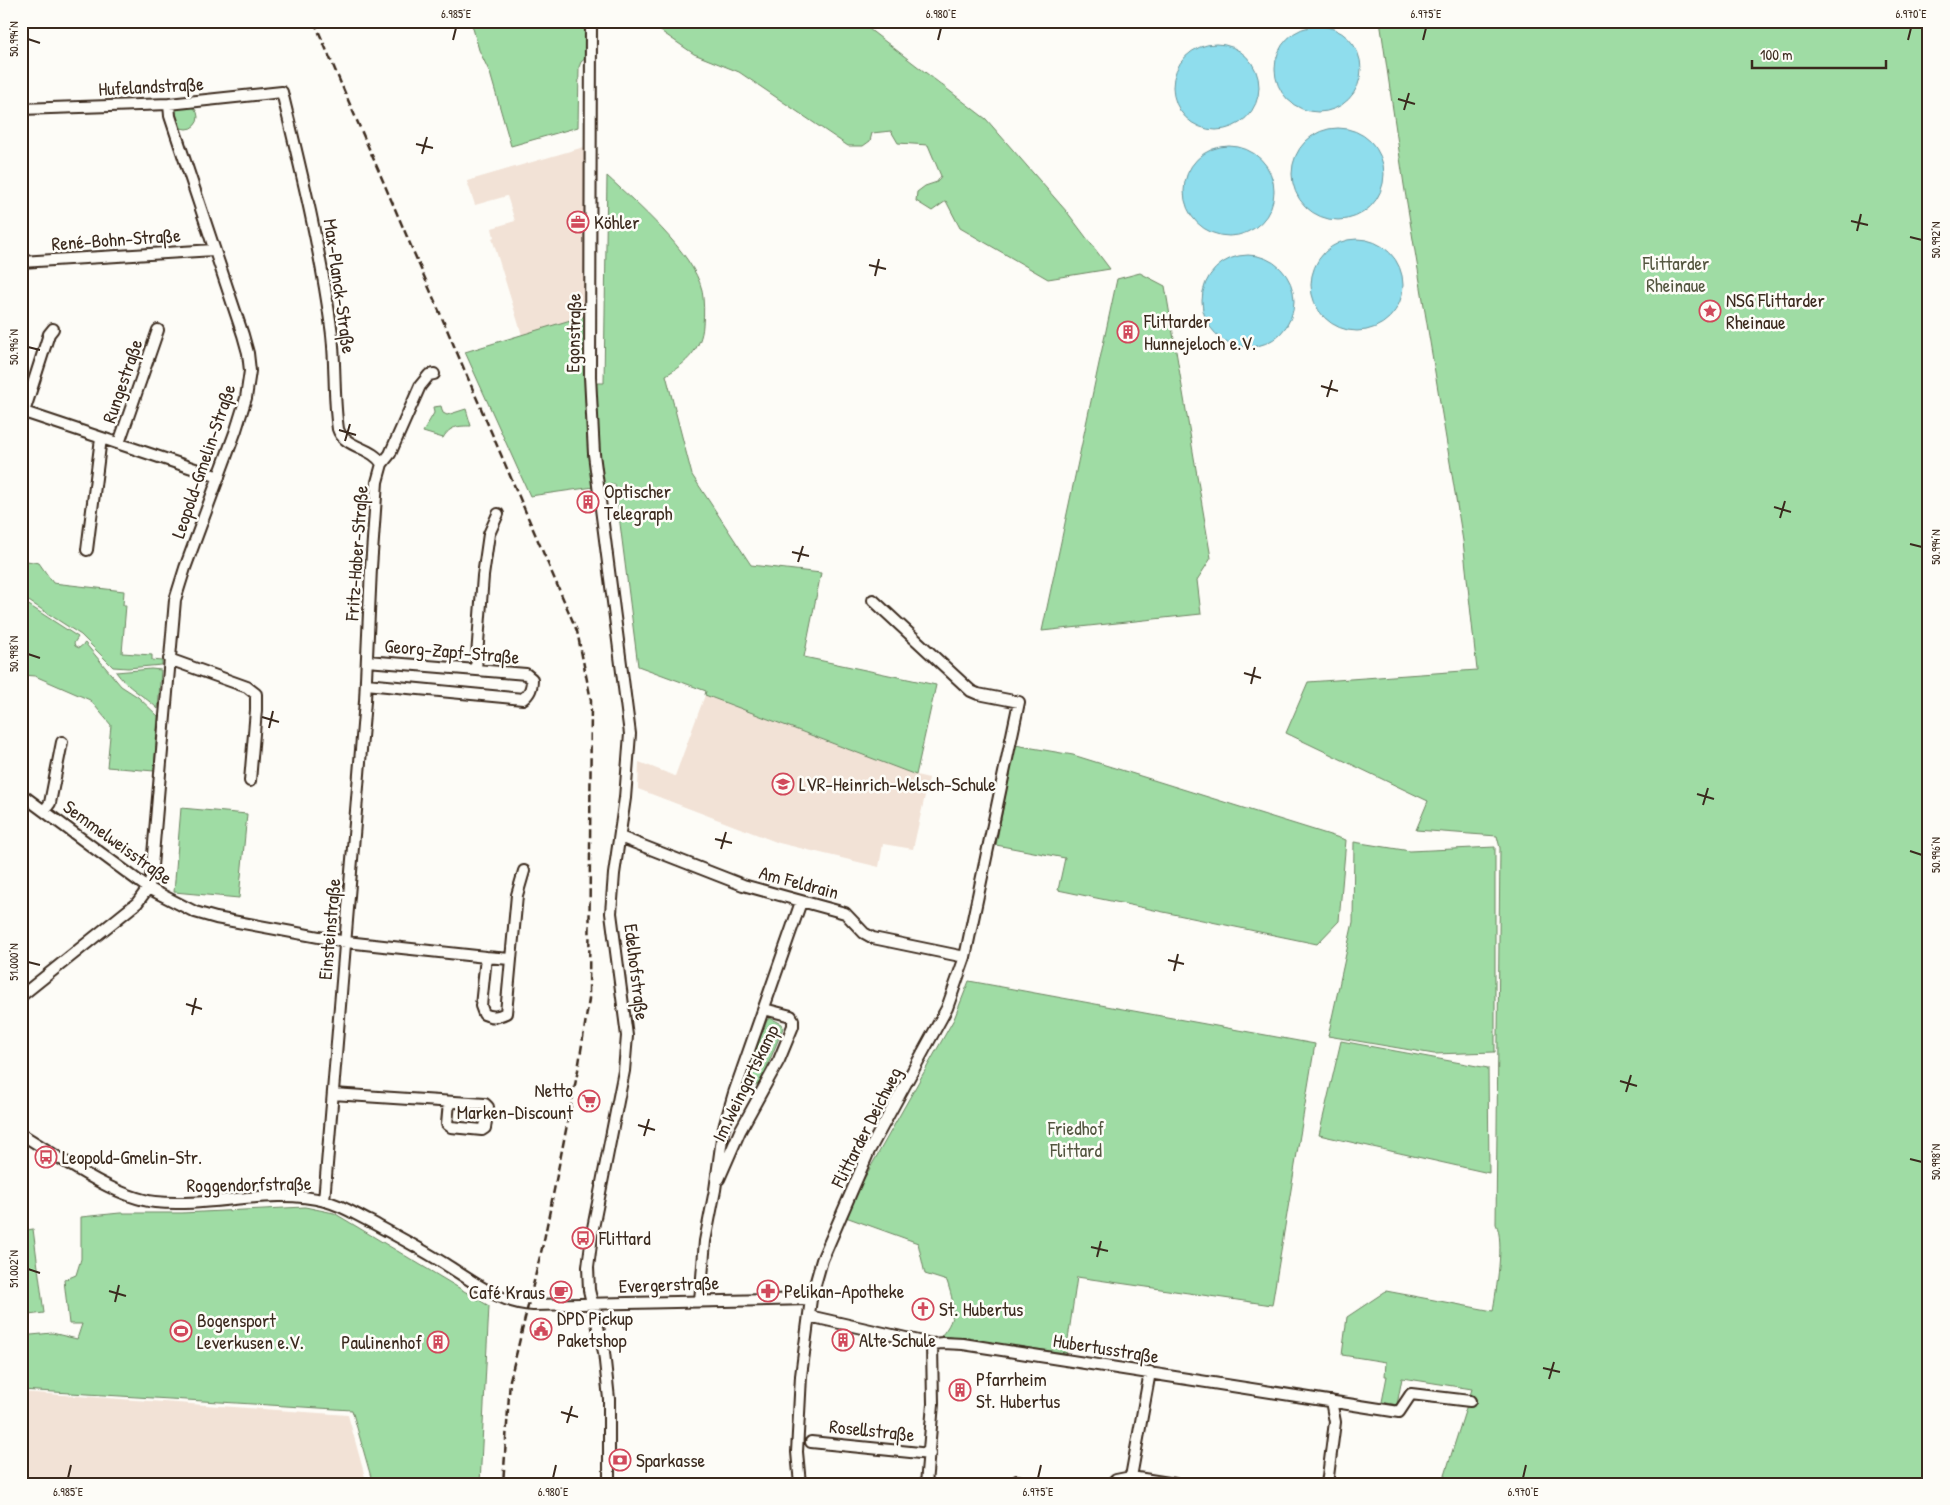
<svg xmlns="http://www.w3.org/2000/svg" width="1950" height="1505" font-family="'Patrick Hand',sans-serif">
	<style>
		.built { fill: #f2e2d6 }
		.green { fill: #9fdca4; stroke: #6d8361 }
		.water { fill: #8fdded; stroke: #6d959a }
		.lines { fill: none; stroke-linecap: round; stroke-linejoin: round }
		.minor-casing { stroke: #3b2a1e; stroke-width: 14 }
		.minor { stroke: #fdfcf7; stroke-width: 10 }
		.rail { stroke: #3b2a1e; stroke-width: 2.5; stroke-dasharray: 8 4; stroke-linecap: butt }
		.ticks { fill: none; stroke: #3b2a1e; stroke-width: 2 }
		.labels { text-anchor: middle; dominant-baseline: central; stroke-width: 5; stroke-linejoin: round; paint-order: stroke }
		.street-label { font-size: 19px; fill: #3b2a1e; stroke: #fdfcf7 }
		.poi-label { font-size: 19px; fill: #3b2a1e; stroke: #fdfcf7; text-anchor: start }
		.park-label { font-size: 19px; fill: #545640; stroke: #fdfcf7 }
		.neatline { fill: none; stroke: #3b2a1e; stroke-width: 2 }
		.ticks-label { font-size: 12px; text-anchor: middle; fill: #3b2a1e }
	</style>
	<rect width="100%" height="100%" fill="#fdfcf7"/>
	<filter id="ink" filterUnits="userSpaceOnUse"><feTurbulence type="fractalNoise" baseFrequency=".02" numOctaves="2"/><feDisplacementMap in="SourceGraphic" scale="10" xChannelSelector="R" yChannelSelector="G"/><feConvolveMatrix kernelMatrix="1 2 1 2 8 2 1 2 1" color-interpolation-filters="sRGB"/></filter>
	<g filter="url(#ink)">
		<path class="built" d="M584,147L587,315L522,335L492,238L494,237L492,228L515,221L507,196L475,205L467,181Z
			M705,695L916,775L929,778L913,849L883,844L879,867L779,843L638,789L639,762L675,776Z
			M21,1392L348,1415L367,1484H21Z"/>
		<path class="green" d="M471,21H587V57L581,62L579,67L578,127L511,146L490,73L479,50Z
			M646,21H855L869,29L986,119L1067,212L1110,269L1048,279L960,228L946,201L932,211L916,201L917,192L925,186L937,182L941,176L928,145L898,143L891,131L872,133L870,141L863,146H848L739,72L694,54Z
			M1380,21H1929V1484H1442L1472,1389L1402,1378L1397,1405L1382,1402L1387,1376H1385L1386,1362L1342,1355L1347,1317L1386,1291L1493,1311C1496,1291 1505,1241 1496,1224L1500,848L1497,836L1416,830L1428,801L1286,733L1308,682L1477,670L1463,541L1404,185Z
			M174 117a12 12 0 1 1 24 0a12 12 0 1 1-24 0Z
			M607,176C636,203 693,252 702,290C704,302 704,313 703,325C702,348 686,364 666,375L692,475L751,565L821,573L804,657L936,685L916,775L705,695L706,691L638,666L615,484L530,496L465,352L587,315V383H604Z
			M1140,273L1165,286L1211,558L1197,580L1201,614L1042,631L1117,279Z
			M441,406L443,413L447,415L466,409L471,426C458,426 450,426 443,438L423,432L434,413L433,407Z
			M21,560L39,563L53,583L124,591L123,605H126L122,653L152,655V660L162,661V665L128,668L113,667L81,635L21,596Z
			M21,600L78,637L74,643L75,646L79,648L85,643L121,686L138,697L158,716L154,771L107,767L111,725L90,700L35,676L21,675Z
			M151,669L161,670L158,709C145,696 127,688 116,672Z
			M1015,745L1073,755L1346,840L1339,921L1317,944L1058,890L1065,858L996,845Z
			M181,808L247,814L239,898L174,892Z
			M1354,842L1410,851L1495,847V1052L1434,1054L1328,1036L1353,922Z
			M969,981L1315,1044L1272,1305L1077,1277L1066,1353L941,1336C958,1317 954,1303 947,1281L925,1274L918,1243L843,1216L954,1019Z
			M770,1018L782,1024L783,1028L762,1079L757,1085L742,1087L767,1020Z
			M1341,1041L1488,1068L1489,1173L1319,1135Z
			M305,1207L334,1213L489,1306L480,1484H373L352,1410L21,1390V1336L52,1333L77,1339L82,1324H69L64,1280L76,1275L81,1259V1217L120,1213H182Z
			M33,1229L44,1313L21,1316V1231Z"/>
		<path class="water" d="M1275 69a43 43 0 1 1 86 0a43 43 0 1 1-86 0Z
			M1173 87a43 43 0 1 1 86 0a43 43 0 1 1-86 0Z
			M1292 174a46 46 0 1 1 92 0a46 46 0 1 1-92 0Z
			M1184 191a45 45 0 1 1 90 0a45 45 0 1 1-90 0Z
			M1311 285a46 46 0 1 1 92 0a46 46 0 1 1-92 0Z
			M1202 301a46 46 0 1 1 92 0a46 46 0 1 1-92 0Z"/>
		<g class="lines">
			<g class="minor-casing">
				<path id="minor" d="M591,21L590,376L594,454L630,734L625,798L614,874L611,913L627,1036L624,1071L593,1228L588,1267L589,1290L604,1352L609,1399V1484
					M21,109L169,104L282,92C301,170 320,247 331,327C336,360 333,395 338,429C344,448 373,447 382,464
					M21,262L214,250
					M21,411L219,477
					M24,412L49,334L53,329
					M119,443L158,330
					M87,550L101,438
					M169,659L247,687L256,694V710L250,781
					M476,669L483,576L489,534L498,514
					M366,684L523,699C530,693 532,688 532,679L526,674L367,661
					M21,794L148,888L195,912L216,918L346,942L486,957
					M44,811L50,803L62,742
					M620,837L743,885L845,913L864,933L873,938L965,957
					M510,959L486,957L481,1006L484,1014C493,1018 497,1017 506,1013L517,895L524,871
					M21,996L137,903L148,888L151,878L175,600L185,568L236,430L246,398L250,371L248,353L243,335L170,116L169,104
					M333,1094L485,1104L488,1107L485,1128L482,1130L451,1127L447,1124L449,1102
					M21,1134C58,1156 113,1197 155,1202C209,1208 273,1187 325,1201C341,1205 355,1214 369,1221C395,1235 420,1248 445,1264C472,1281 499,1303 533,1305L811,1299
					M719,1179L740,1131L779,1060L793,1026V1020L791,1016L764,1009
					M324,1201L365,701L371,568L377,482L382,464L390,454L420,386L429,375L434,374
					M700,1301L705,1241L715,1190L723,1131L734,1093L801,902
					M809,1316L932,1344L943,1343L963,1344L1399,1412L1411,1394L1470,1401
					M1150,1372L1131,1477L1175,1484
					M811,1442L930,1454
					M1017,1481L1032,1484
					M800,1484L797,1452L801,1376L811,1299L822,1260L869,1151L947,1008L965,957L1019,702L978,694L971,691L873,600
					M926,1484L933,1404L932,1344
					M1112,1484L1116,1480L1131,1477
					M1327,1484L1335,1422L1331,1401"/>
			</g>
			<use href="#minor" class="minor"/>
			<path class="rail" d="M314,21L577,631L591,700L589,999L578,1070L544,1240L510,1380L503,1484"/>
		</g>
	</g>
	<path class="ticks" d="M28,39L40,43M453,40L456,28M938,40L941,28M1423,40L1426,28M1908,40L1911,28M1398,99L1415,104M1404,110L1409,93M416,144L433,148M422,154L427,137M1851,221L1868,225M1857,231L1861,214M1910,237L1922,240M869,265L886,269M875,276L879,259M28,347L40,350M1321,386L1338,391M1327,397L1332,380M339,430L356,435M345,441L350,424M1774,507L1791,512M1780,518L1785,501M1910,544L1922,547M792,552L809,556M798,562L803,546M28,654L40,658M1244,673L1261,678M1251,684L1255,667M262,717L279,722M269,728L273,711M1697,794L1714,799M1703,805L1708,788M715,839L732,843M721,849L726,832M1910,851L1922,855M1168,960L1184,964M28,962L40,965M1174,971L1178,954M186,1004L202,1009M192,1015L196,998M1620,1081L1637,1086M1626,1092L1631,1075M638,1125L655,1130M644,1136L649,1119M1910,1159L1922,1162M1091,1247L1108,1251M1097,1257L1101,1241M28,1269L40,1273M109,1291L126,1296M115,1302L119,1285M1543,1368L1560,1372M1549,1379L1554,1362M561,1412L578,1417M567,1423L572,1406M68,1478L71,1465M553,1478L556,1465M1038,1478L1041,1465M1523,1478L1526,1465"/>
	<defs>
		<g id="office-ring" transform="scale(1.125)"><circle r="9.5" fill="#fdfcf7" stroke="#d1495b" stroke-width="1.5"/><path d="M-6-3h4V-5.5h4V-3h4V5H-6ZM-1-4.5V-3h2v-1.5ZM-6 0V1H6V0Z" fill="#d1495b"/></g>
		<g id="sight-ring" transform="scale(1.125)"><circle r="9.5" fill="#fdfcf7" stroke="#d1495b" stroke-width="1.5"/><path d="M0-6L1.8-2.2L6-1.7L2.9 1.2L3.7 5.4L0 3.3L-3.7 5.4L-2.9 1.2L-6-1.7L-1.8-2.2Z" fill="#d1495b"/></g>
		<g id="building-ring" transform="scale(1.125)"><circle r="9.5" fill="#fdfcf7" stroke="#d1495b" stroke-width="1.5"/><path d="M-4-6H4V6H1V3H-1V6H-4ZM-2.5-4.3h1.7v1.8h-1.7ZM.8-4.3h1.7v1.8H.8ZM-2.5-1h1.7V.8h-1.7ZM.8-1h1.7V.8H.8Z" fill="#d1495b"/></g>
		<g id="school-ring" transform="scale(1.125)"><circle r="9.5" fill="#fdfcf7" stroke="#d1495b" stroke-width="1.5"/><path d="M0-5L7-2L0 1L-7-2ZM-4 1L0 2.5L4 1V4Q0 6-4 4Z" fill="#d1495b"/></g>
		<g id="supermarket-ring" transform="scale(1.125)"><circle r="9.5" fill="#fdfcf7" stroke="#d1495b" stroke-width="1.5"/><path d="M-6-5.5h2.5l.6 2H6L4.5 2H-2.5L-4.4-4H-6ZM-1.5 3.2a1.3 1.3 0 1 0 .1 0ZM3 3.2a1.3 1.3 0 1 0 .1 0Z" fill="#d1495b"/></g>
		<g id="bus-ring" transform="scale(1.125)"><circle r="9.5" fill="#fdfcf7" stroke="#d1495b" stroke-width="1.5"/><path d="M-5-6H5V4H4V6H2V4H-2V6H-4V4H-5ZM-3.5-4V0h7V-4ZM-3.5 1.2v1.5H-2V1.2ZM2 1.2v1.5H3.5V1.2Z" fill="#d1495b"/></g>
		<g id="pharmacy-ring" transform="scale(1.125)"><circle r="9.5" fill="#fdfcf7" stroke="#d1495b" stroke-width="1.5"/><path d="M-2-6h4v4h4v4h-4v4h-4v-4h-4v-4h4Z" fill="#d1495b"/></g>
		<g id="cafe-ring" transform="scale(1.125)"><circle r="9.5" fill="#fdfcf7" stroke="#d1495b" stroke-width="1.5"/><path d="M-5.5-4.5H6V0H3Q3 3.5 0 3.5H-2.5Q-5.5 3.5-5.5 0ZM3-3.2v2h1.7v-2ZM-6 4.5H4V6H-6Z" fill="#d1495b"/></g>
		<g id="church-ring" transform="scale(1.125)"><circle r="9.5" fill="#fdfcf7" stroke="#d1495b" stroke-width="1.5"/><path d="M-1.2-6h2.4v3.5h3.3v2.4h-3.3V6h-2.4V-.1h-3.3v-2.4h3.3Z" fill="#d1495b"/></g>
		<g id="civic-ring" transform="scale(1.125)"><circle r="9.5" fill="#fdfcf7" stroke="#d1495b" stroke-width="1.5"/><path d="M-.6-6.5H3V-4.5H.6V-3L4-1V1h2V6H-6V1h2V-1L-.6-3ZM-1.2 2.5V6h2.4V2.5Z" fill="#d1495b"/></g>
		<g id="stadium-ring" transform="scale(1.125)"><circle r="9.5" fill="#fdfcf7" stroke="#d1495b" stroke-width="1.5"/><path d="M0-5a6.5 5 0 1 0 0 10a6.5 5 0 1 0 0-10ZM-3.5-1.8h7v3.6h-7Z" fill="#d1495b"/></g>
		<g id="bank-ring" transform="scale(1.125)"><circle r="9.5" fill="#fdfcf7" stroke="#d1495b" stroke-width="1.5"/><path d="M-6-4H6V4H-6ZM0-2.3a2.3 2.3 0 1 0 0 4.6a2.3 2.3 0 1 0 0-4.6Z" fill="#d1495b"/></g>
	</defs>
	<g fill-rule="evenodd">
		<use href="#office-ring" x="578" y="222"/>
		<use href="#sight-ring" x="1710" y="311"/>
		<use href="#building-ring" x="1128" y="332"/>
		<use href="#building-ring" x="588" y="502"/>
		<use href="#school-ring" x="783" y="784"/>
		<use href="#supermarket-ring" x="589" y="1101"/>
		<use href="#bus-ring" x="46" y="1157"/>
		<use href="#bus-ring" x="583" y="1238"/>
		<use href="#pharmacy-ring" x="768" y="1291"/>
		<use href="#cafe-ring" x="561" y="1292"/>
		<use href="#church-ring" x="923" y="1309"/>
		<use href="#civic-ring" x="541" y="1329"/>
		<use href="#stadium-ring" x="181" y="1331"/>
		<use href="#building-ring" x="843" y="1340"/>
		<use href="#building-ring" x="438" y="1342"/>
		<use href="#building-ring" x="960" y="1390"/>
		<use href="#bank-ring" x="620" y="1460"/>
	</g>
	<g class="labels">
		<g class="street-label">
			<text transform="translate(151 86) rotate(-3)">Hufelandstraße</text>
			<text transform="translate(116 239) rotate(-4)">René-Bohn-Straße</text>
			<text transform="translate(340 286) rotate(82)">Max-Planck-Straße</text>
			<text transform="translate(573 333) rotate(-89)">Egonstraße</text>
			<text transform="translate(122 381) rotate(-71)">Rungestraße</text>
			<text transform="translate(203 461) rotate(-71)">Leopold-Gmelin-Straße</text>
			<text transform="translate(356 553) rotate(-86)">Fritz-Haber-Straße</text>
			<text transform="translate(452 651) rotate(5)">Georg-Zapf-Straße</text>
			<text transform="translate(118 842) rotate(36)">Semmelweisstraße</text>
			<text transform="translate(799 882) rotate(15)">Am Feldrain</text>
			<text transform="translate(329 929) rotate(-85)">Einsteinstraße</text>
			<text transform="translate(637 972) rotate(83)">Edelhofstraße</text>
			<text transform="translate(745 1083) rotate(-64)">Im Weingartskamp</text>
			<text transform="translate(866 1127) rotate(-63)">Flittarder Deichweg</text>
			<text transform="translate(249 1184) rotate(-1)">Roggendorfstraße</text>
			<text transform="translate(669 1284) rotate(-2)">Evergerstraße</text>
			<text transform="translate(1106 1348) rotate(9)">Hubertusstraße</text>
			<text transform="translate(872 1430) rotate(6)">Rosellstraße</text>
		</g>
		<g class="poi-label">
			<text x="594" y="222">Köhler</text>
			<text x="1726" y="300">NSG Flittarder<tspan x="1726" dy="22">Rheinaue</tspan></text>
			<text x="1144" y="321">Flittarder<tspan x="1144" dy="22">Hunnejeloch e.V.</tspan></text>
			<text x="604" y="491">Optischer<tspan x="604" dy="22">Telegraph</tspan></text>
			<text x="799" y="784">LVR-Heinrich-Welsch-Schule</text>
			<text x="573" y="1090" text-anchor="end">Netto<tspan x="573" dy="22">Marken-Discount</tspan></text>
			<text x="62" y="1157">Leopold-Gmelin-Str.</text>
			<text x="599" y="1238">Flittard</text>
			<text x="784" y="1291">Pelikan-Apotheke</text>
			<text x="545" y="1292" text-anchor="end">Café Kraus</text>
			<text x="939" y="1309">St. Hubertus</text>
			<text x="557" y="1318">DPD Pickup<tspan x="557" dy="22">Paketshop</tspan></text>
			<text x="197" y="1320">Bogensport<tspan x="197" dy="22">Leverkusen e.V.</tspan></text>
			<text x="859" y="1340">Alte Schule</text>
			<text x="422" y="1342" text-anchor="end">Paulinenhof</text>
			<text x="976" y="1379">Pfarrheim<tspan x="976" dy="22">St. Hubertus</tspan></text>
			<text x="636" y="1460">Sparkasse</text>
		</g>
		<g class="park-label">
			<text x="1676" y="263">Flittarder<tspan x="1676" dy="22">Rheinaue</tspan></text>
			<text x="1076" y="1128">Friedhof<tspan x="1076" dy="22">Flittard</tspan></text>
		</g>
	</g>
	<rect width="1950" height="1505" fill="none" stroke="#fdfcf7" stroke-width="55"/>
	<path d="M1752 60v8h134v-8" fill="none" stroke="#3b2a1e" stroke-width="2.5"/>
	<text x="1760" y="60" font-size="15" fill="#3b2a1e" stroke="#fdfcf7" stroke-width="4" paint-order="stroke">100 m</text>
	<rect x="28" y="28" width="1894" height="1450" class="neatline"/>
	<g class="ticks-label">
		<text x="456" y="18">6.985°E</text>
		<text x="941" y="18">6.980°E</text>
		<text x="1426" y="18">6.975°E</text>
		<text x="1911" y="18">6.970°E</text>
		<text transform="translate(14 39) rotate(-90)" y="4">50.994°N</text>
		<text transform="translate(1936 240) rotate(-90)" y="4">50.992°N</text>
		<text transform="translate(14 347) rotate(-90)" y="4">50.996°N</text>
		<text transform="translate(1936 547) rotate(-90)" y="4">50.994°N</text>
		<text transform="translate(14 654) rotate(-90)" y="4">50.998°N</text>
		<text transform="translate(1936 855) rotate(-90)" y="4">50.996°N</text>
		<text transform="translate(14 962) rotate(-90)" y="4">51.000°N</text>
		<text transform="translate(1936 1162) rotate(-90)" y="4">50.998°N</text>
		<text transform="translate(14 1269) rotate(-90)" y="4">51.002°N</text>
		<text x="68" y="1496">6.985°E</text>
		<text x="553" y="1496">6.980°E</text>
		<text x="1038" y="1496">6.975°E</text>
		<text x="1523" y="1496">6.970°E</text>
	</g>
</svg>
